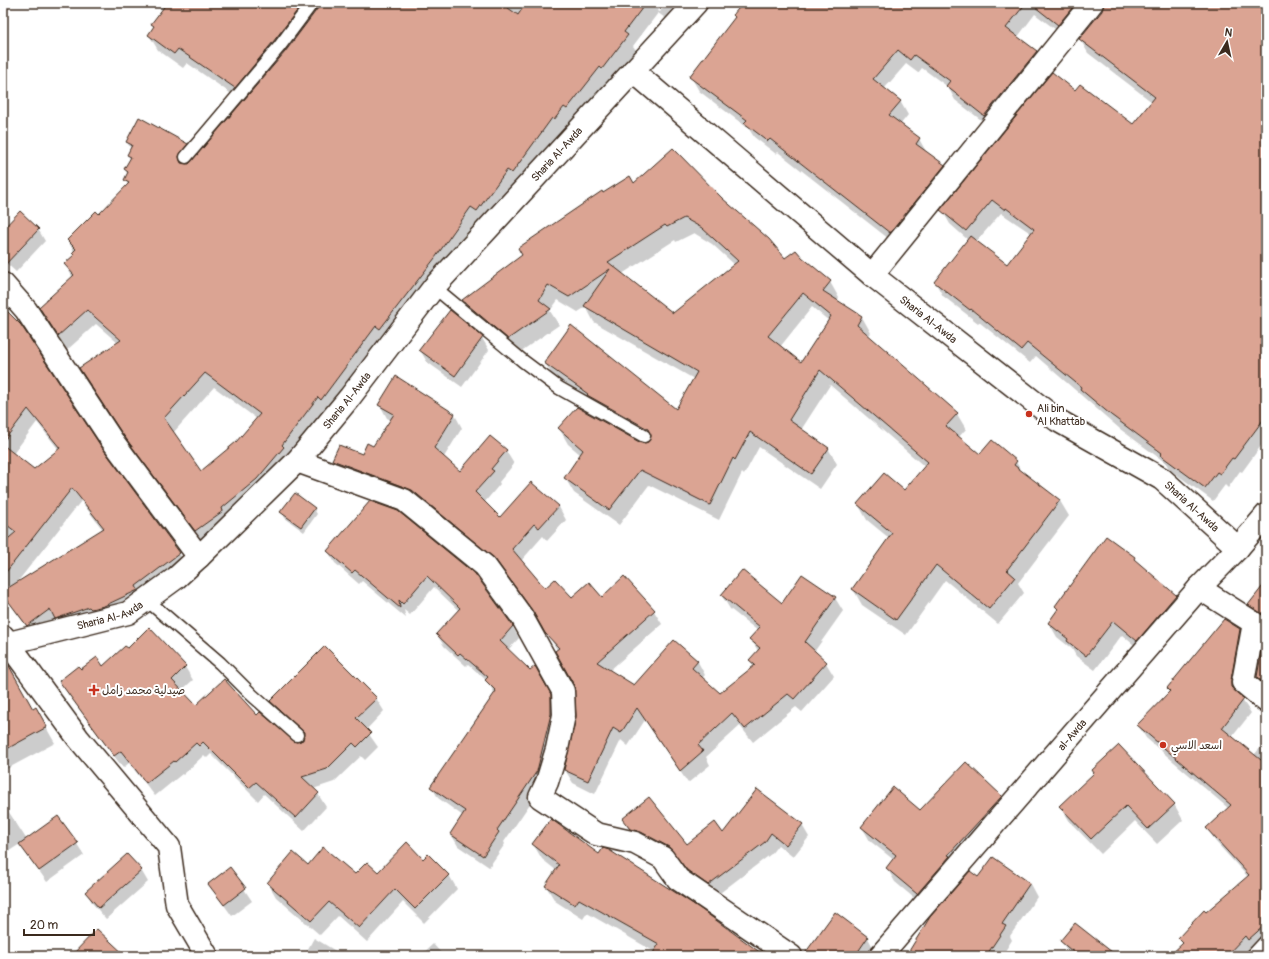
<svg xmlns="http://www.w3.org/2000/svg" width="1269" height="959" font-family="Pangolin,'Playpen Sans Arabic',sans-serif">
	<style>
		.shadow { fill: #0003; fill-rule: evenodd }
		.building { fill: #dba493; stroke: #3b2a1e; fill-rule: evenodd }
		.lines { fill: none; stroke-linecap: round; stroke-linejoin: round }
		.lane-casing { stroke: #3b2a1e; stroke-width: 15 }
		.street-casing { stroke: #3b2a1e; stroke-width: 25 }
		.secondary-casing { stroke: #3b2a1e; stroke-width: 25 }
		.lane { stroke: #fff; stroke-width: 12 }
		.street { stroke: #fff; stroke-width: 22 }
		.secondary { stroke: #fff; stroke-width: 22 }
		.poi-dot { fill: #c8321e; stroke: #fff; stroke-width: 1.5 }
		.labels { text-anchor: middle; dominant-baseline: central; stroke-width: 4; stroke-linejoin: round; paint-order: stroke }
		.street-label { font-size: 11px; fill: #3b2a1e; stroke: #fff }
		.poi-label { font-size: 11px; fill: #3b2a1e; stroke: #fff; text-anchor: start }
	</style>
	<rect width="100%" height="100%" fill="#fff"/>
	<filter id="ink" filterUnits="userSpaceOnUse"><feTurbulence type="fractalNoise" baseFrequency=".025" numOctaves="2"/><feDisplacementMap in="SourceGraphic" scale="8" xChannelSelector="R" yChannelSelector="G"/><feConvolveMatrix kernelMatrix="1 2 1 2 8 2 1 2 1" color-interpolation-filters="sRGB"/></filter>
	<g filter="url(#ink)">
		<path class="shadow" d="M153,3H664L658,11L660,12L666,3H685L671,22L658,13L633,46L636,50L611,83L563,134L560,132L521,188L486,225L480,221L443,273L291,460L204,545L131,447L89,383L118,343L96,324L67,350L41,308L73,278L65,264L74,256L73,254L74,252L68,241L99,216L128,185L125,180L128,175L125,169L130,159L128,155L131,149L127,142L187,144L195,158L243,102L187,63L183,68L158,50L149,35L155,27L152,24L163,10ZM214,387L257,419L237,443L201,472L173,433Z
			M745,3H1266V439L1242,472L1240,471L1228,488L1225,485L1213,501L1169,469L1166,463L1120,429L1036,356L1030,363L979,322L978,323L943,296L935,282L968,240L950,224L942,210L1076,92L1133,126L1152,102L1088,53L1080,39L1103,11L1105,6L1102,4L1067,38L1035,14L1017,38L1036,52L1044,66L993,129L955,100L948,87L922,68L918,73L906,64L884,89L900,101L908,115L900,125L919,139L927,153L944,166L952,180L898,246L778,152L776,154L754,137L749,129L699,91L691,77ZM1001,213L1032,234L1007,266L976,242Z
			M634,185L721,199L785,260L801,257L830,282L839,298L836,301L862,317L871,333L868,336L957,414L966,429L958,438L980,456L1016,462L1022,472L1060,501L1069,516L1018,583L1024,593L998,624L945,580L906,635L862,605L853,589L889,538L867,520L858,504L905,492L925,467L830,385L801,430L828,448L837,464L820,489L759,447L744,475L742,473L719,520L649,485L619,525L574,493L565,478L581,455L568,444L559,428L640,444L650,442L597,411L554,378L545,363L677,410L694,379L594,322L586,307L578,312L558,300L550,311L559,325L517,354L472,316L463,301L603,195ZM694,233L712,244L735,265L673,315L622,274L675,240L676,242ZM812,307L829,321L801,364L780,347Z
			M38,229L45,241L16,272L3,260V230Z
			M3,307L100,447L179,553L187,567L143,601L35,639L5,596L3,600ZM37,422L59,450L34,470L13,454ZM81,501L103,530L15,585Z
			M482,338L489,350L462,387L427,362L420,350Z
			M380,405L455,415L462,428L444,457L460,472L490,437L506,451L514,464L499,482L500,484L484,503L500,518L531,483L559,507L566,520L547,541L543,536L521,561L545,589L572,599L602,598L654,611L662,624L609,671L634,687L674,641L698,662L705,675L702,678L720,694L754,667L750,660L758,651L751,639L758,631L730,609L722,596L782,605L835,598L843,611L814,652L826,663L834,676L802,712L796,707L753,742L740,726L706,757L710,765L688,783L645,720L628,746L621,740L595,794L573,783L565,770L577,715L576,690L557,650L540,621L504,572L420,503L341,474L333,460L362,456L373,447L391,420L387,418Z
			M371,502L512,626L519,638L508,650L530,672L535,668L557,707L544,783L504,842L505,844L489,867L458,846L451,834L463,816L438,798L432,787L495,694L487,681L468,664L466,666L444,646L437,635L459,611L434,587L410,615L404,610L406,618L362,581L359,584L335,563L328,551Z
			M314,509L317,514L304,532L285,518L282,512Z
			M1134,558L1138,564L1175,596L1184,610L1145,654L1122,635L1095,670L1076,656L1072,649L1057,637L1049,623L1058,611L1056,606Z
			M1266,583V623L1257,618L1250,605Z
			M1239,630L1247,643L1238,694L1251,713L1232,737L1254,755L1266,741V943L1253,948L1246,956H1171L1183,944L1179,938L1248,877L1215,841L1208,828L1228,808L1146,738L1138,725L1171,692L1168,688Z
			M1266,632V691L1258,677Z
			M128,649L185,667L193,680L181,691L196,707L257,716L295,743L304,740V738L279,715L272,701L376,698L384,711L366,730L378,747L365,760L361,756L334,782L313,789L318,794L326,807L304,831L264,794L258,801L211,754L207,758L204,755L183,775L182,774L155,796L129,763L123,768L68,694L60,681L81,671L103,668Z
			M3,678L44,724L55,743L3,771Z
			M1095,774L1174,804L1183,820L1157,844L1135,821L1101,854L1070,822L1061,807Z
			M1001,797L1009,811L926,908L895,882L887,868L894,860L870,841L862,827L920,811Z
			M3,803L27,840L77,844L84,855L47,882L20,844L3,855Z
			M623,819L687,845L723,834L802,825L809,837L793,857L778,845L771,854L716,896L695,882L677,859L630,831Z
			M533,844L600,856L767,956H652L655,952L587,913L583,919L555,901L546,886L557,871L542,859Z
			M993,858L1030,884L1037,897L1010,936L1012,940L1002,956H909L979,878Z
			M423,860L449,875L457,889L424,923L403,902L367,942L338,916L320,935L276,897L268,883L308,866L355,876L378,874Z
			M230,868L252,901L232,916L209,884Z
			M141,870L148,882L106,919L93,904L86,892Z
			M835,914L868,938L876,953L873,956H804Z
			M314,938L344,956H304Z
			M1061,941L1115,956H1071Z
			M433,944L444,956H420Z"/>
		<path class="building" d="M167,3H303L273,42L235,88L178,49L174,54L148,35L154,26L151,24Z
			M319,3H501L518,15L526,3H646L624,32L628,35L602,69L600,67L567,109L564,107L554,120L552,118L512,173L507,170L477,211L471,207L435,258L380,329L376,326L321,400L318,397L282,445L284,447L257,479L222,508L223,511L195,531L121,432L79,368L121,340L87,310L58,336L39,307L74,275L64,264L74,255L72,253L76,249L67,240L96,211L99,214L129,183L124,180L128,172L124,169L131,157L127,155L132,145L126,142L139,117L188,144L179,156L181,163L189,164L285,52L318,8ZM205,373L260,414L236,442L201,471L164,418Z
			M743,3H1026L1006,28L1037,51L984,116L946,86L950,81L914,55L910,60L898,50L873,79L901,101L889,115L920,138L916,144L945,165L890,233L770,139L768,141L744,123L747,120L689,77L735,17L733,15Z
			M1030,3H1076L1058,25Z
			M1104,3H1266V416L1234,459L1232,458L1220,474L1217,472L1205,488L1160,455L1162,453L1111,415L1080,389L1081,387L1027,343L1021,350L971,309L970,310L934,282L970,236L1007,264L1034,229L1006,208L1005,210L992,200L966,231L940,210L1052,72L1075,90L1080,84L1133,124L1155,97L1079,39L1102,11Z
			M673,148L722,198L769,239L785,258L796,250L802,257L831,281L823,291L862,316L857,325L958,413L946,426L980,454L992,440L1017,461L1014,465L1060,500L1007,570L1015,577L989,609L936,565L896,620L852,589L892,533L857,504L884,473L904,490L928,462L820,370L789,420L829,448L811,474L750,432L735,460L733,458L710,505L640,470L609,510L564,478L583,450L558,428L577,407L641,443L648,442L651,436L648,429L587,395L588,394L544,363L571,325L676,409L697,372L584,306L610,269L569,297L548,285L539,300L551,309L508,339L462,300L522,255L518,248L602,191L603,193L630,176L634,183ZM684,218L702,228L738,261L673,313L608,262L665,225L667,227ZM803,293L831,316L801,362L768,336Z
			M20,211L39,229L3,267V229Z
			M3,307L21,325L101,446L180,553L136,586L138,590L104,606L91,609L89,607L55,619L50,609L27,626L3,594V591L104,528L72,488L3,576V543L16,532L3,522V445L34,469L60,448L28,409L3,442Z
			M450,310L483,337L455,376L419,350Z
			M396,376L455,414L434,448L460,471L490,436L507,450L491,469L494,471L475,492L500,517L531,482L559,506L539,528L534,524L512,549L545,588L555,579L572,597L589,582L602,597L624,576L655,610L597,662L634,685L674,640L698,661L692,668L720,693L755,665L749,660L760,648L749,639L760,627L721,595L742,570L782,603L802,574L836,597L805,642L827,662L794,699L788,694L745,729L732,713L698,745L703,751L680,771L637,708L621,733L613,728L588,781L564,770L576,717L574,685L555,651L559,648L545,633L532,610L495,559L412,490L332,460L339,445L362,454L367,443L373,446L394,414L378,405Z
			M295,493L315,508L301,527L280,512Z
			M370,501L398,511L476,575L513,626L500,641L530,670L535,666L551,694V714L537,771L497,830L499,832L483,856L450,834L465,811L430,787L496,691L485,680L488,677L460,653L458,655L436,634L460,608L427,576L403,604L399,600L400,608L355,570L352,573L327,551Z
			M1106,536L1135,557L1134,559L1176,595L1137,641L1113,621L1086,656L1067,641L1068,639L1048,623L1058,609L1055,606Z
			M1266,582V622L1265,618L1261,613L1248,605Z
			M1224,619L1240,629L1231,680V687L1244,699L1222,728L1266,764V924L1248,940L1245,936L1226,956H1169L1183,943L1178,938L1204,910L1206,912L1249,875L1206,828L1231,805L1137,725L1170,691L1167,688Z
			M149,627L186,666L172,680L196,705L224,679L257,715L260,712L296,742L303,740L304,732L270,701L325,646L377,698L356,718L371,733L357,747L353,743L327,769L302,777L319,793L296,818L256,782L249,788L203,742L199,746L196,743L175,762L174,761L146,783L121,751L114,756L59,681L78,666L81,669L97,657L103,666L125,646L128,648Z
			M1266,627V685L1257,677Z
			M3,659L8,664L33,709L36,707L47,727L3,751Z
			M1119,745L1175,804L1148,829L1126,806L1091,839L1059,806L1094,773L1092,770Z
			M966,762L1002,796L948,855L950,856L917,894L886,868L896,855L861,827L893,787L920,810Z
			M757,789L803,824L786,845L771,833L765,842L708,885L687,870L669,847L641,832L630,829L622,819L649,797L687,844L715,822L723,833Z
			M58,816L78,843L39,871L19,844Z
			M551,819L599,854L603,848L609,850L698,907L765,956H651L659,944L579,899L575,905L545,886L559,865L532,844Z
			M407,842L423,859L428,854L449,875L415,909L395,889L359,928L329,902L311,921L267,883L293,852L308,865L323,847L355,874L367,862L378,872Z
			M127,854L142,870L99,908L85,892Z
			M993,857L1030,883L1002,924L1006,926L986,956H906L930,917L970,871L978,877Z
			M230,867L246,888L224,905L208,884Z
			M835,912L868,937L855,956H803Z
			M1075,923L1117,956H1078L1060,941Z
			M97,929L126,956H71Z"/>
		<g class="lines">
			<g class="lane-casing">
				<path id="lane" d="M186,157L279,47L312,3
					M434,287L523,361L559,388L644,436
					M147,600L220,663L252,695L297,735
					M1252,956L1266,941"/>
			</g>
			<g class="street-casing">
				<g id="street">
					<path id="s1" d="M633,71L872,275L1057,420L1162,479L1238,548"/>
					<path d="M872,275L1092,3"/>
					<path d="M3,284L26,310L111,439L199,557"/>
					<path d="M297,461L404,500L485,566L522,617L563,691L564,715L557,749L547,782L540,797L596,834L635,843L663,858L678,879L791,956"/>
					<path d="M1199,588L1254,623L1243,682L1266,701"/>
					<path d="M3,636L78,738L169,847L177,905L207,956"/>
					<path id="s2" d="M3,647L9,643L128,613L176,578L199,557L297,461L350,397L434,287L696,3"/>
				</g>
			</g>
			<g class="secondary-casing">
				<g id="secondary">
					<path id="s3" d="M880,956L1199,588L1238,548L1266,515"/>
				</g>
			</g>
			<use href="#lane" class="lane"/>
			<use href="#street" class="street"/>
			<use href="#secondary" class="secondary"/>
		</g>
	</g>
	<g class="poi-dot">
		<circle cx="1029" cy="414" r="4"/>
		<path d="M92 684h4v4h4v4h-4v4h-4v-4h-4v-4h4z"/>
		<circle cx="1163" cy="745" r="4"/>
	</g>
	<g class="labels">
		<g class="street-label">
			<text stroke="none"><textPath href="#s2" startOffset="760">Sharia Al-Awda</textPath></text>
			<text stroke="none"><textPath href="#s1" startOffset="386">Sharia Al-Awda</textPath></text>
			<text stroke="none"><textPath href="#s2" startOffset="436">Sharia Al-Awda</textPath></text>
			<text stroke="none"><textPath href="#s1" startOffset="710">Sharia Al-Awda</textPath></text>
			<text stroke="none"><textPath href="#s2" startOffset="112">Sharia Al-Awda</textPath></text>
			<text stroke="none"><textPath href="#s3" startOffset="293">al-Awda</textPath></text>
		</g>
		<g class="poi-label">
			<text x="1037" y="408">Ali bin<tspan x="1037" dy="13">Al Khattab</tspan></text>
			<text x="102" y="690">صيدلية محمد زامل</text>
			<text x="1171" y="745">اسعد الاسي</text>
		</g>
	</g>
	<rect width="1269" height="959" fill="none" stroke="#fff" stroke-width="16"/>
	<rect x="8" y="8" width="1253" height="943" fill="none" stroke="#3b2a1e" stroke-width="1.5" filter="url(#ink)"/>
	<g transform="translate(1227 42) rotate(9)" stroke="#ffffff" stroke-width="3" paint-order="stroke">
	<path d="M0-3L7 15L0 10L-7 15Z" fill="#3b2a1e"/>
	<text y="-6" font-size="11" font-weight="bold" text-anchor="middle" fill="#3b2a1e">N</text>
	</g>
	<path d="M24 929v6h70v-6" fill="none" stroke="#3b2a1e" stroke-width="2"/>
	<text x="30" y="929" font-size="12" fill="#3b2a1e" stroke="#ffffff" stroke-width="3" paint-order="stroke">20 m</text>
</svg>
